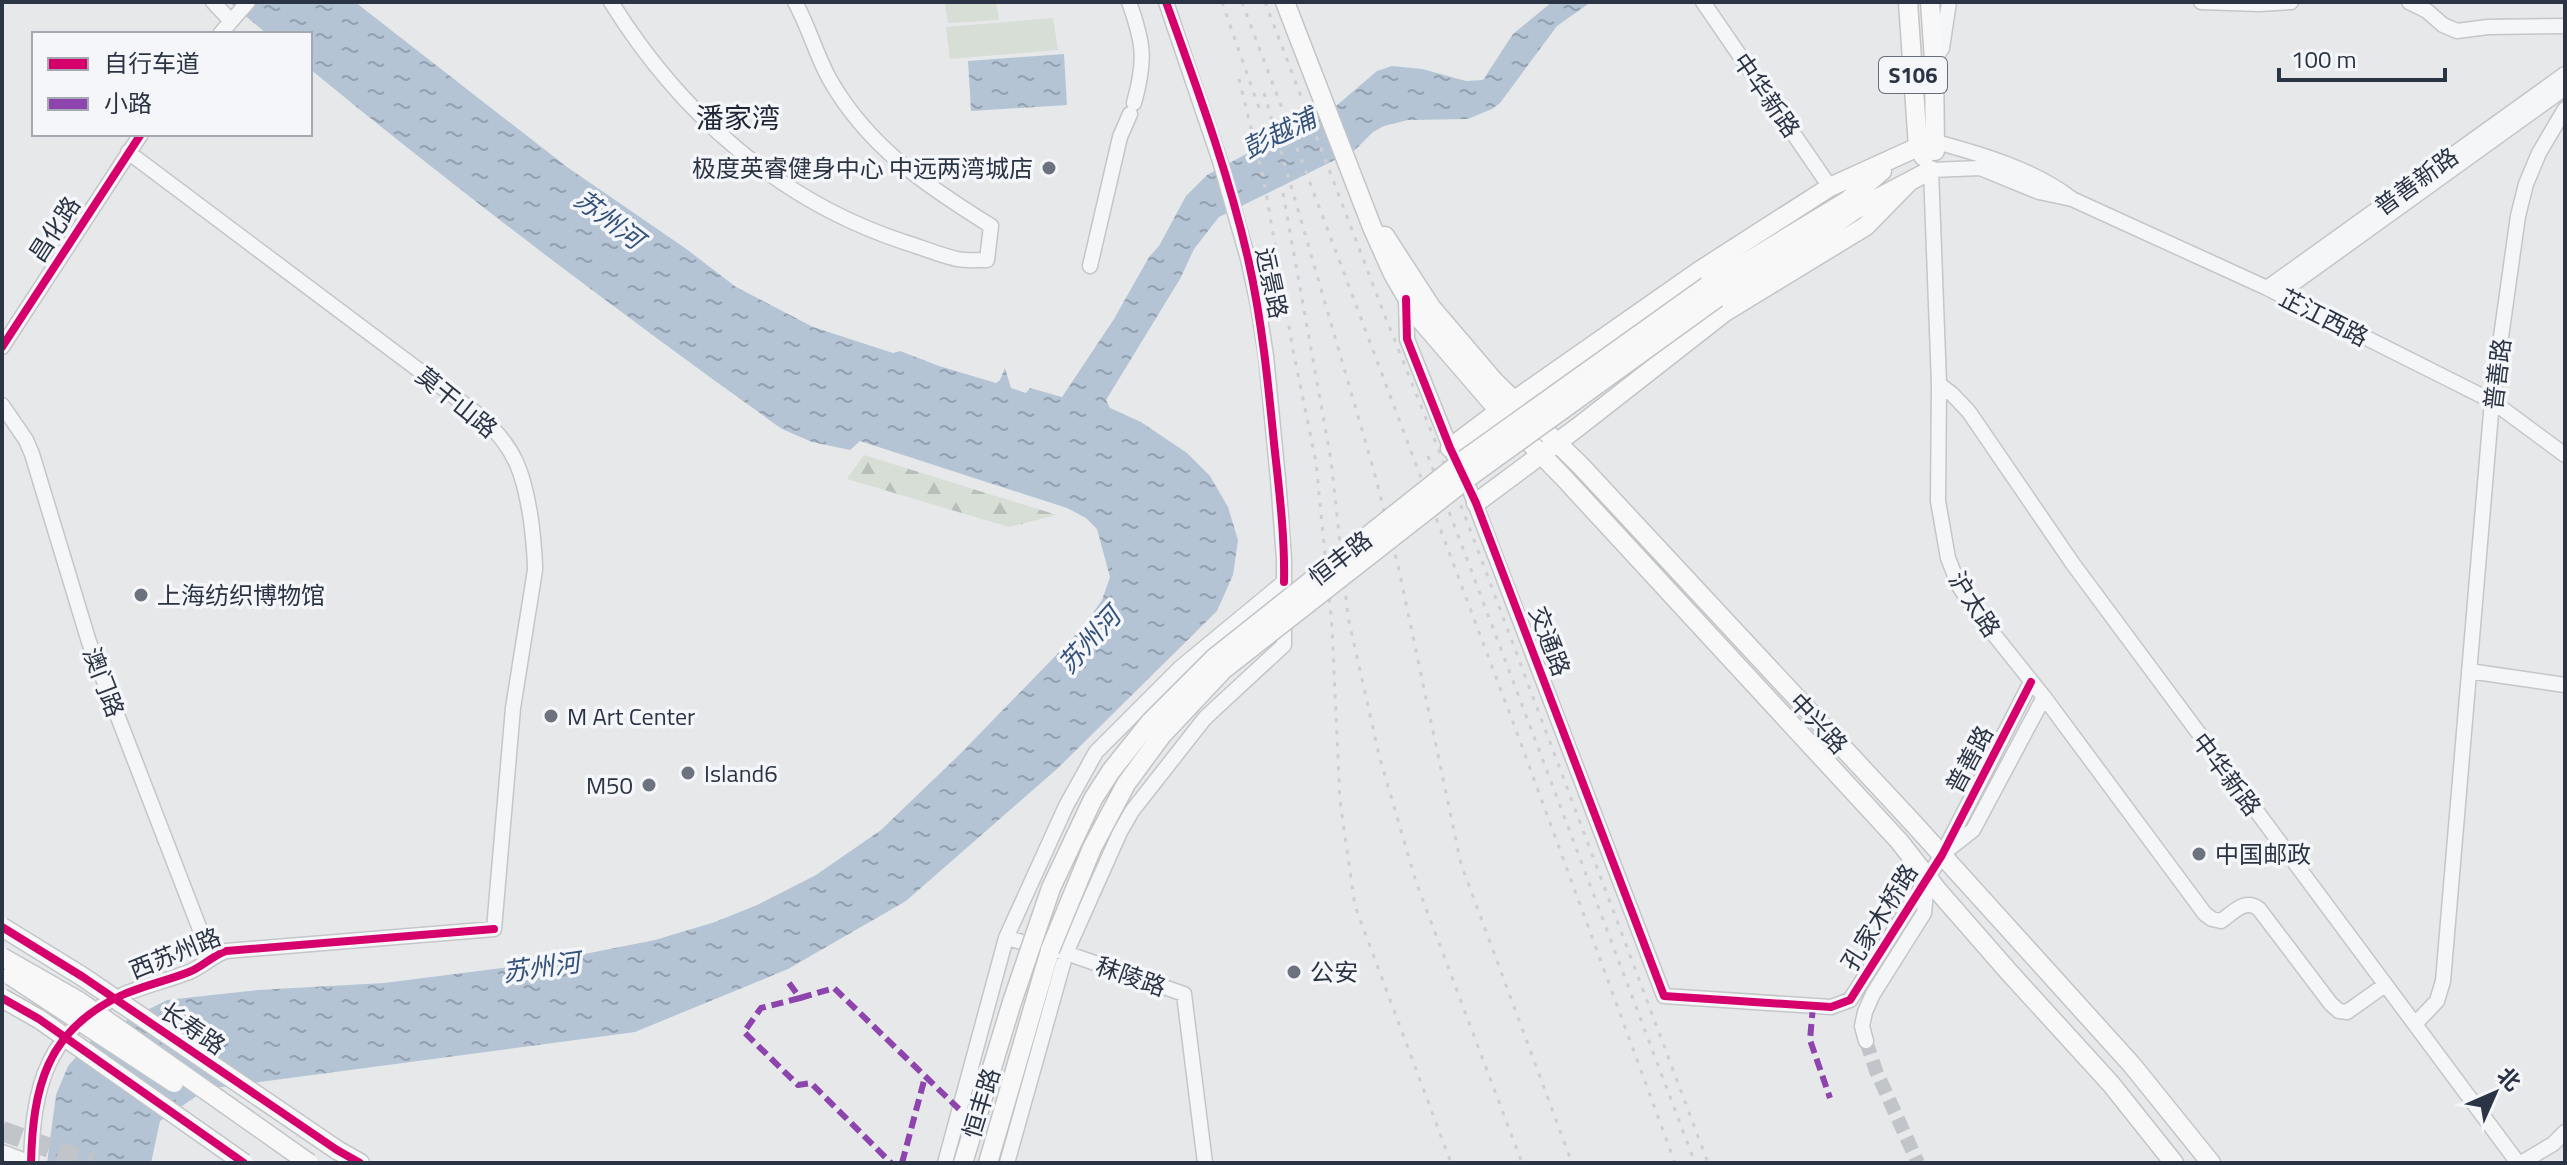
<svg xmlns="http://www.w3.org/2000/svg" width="2567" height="1165" font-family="'Titillium Web','Noto Sans SC',sans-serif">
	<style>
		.forest { fill: url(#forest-firs) }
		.pitch { fill: #d6ded6 }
		.water { fill: url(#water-ripples) }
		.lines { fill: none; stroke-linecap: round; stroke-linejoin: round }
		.minor-tunnel { stroke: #c1c4c9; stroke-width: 14; stroke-dasharray: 14 7; stroke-linecap: butt }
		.highway-tunnel { stroke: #c1c4c9; stroke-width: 20; stroke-dasharray: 20 10; stroke-linecap: butt }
		.minor-casing { stroke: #c4c6c8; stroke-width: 17 }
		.major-casing { stroke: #c2c5c8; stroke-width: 21 }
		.minor { stroke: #f5f6f7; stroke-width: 14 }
		.major { stroke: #f8f8f8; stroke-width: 18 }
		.rail { stroke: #cecfd2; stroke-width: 3; stroke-dasharray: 4 8; stroke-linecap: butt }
		.major-bridge-casing { stroke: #c2c5c8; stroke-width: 21; stroke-linecap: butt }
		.major-bridge { stroke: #f8f8f8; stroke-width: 18 }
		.quiet { stroke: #8e44ad; stroke-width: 6; stroke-dasharray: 12 6; stroke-linecap: butt }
		.cycleway-casing { stroke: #f4f6f9; stroke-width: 13 }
		.cycleway { stroke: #d6006c; stroke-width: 8 }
		.poi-dot { fill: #6c737f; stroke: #f4f6f9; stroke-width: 3 }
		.labels { text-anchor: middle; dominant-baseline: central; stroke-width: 7; stroke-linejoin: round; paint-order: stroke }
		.shield { fill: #f4f6f9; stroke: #676e7b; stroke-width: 2 }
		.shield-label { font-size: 22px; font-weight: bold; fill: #2b3445 }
		.street-label { font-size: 24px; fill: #2b3445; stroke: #f4f6f9 }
		.poi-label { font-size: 24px; fill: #2b3445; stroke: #f4f6f9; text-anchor: start }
		.water-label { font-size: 26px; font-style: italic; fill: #34527a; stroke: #f4f6f9 }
		.quarter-label { font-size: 28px; fill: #1d2536; stroke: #f4f6f9 }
	</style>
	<defs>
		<pattern id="forest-firs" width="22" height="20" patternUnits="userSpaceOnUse" patternTransform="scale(2)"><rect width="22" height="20" fill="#d6ded6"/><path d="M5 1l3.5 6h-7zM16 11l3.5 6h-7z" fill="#b8bfb9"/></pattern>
		<pattern id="water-ripples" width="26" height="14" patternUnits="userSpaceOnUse" patternTransform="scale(2)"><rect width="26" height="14" fill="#b4c4d5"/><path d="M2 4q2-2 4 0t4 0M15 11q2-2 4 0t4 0" fill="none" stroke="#93a0af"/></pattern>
	</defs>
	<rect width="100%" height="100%" fill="#e6e8ea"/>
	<path class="forest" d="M864,455L1057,515L1009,527L847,479Z"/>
	<path class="pitch" d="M945,2H996L999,20L948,23Z
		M1053,18L1058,50L950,59L946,27Z"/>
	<path class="water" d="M229,2H355L567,167L685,248L736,287L813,327L893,353L900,351L939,366L996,383L1000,380L1005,368L1011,388L1026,393L1030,388L1062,397L1114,319L1149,257L1159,246L1186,196L1207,175L1336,106L1377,71L1392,66L1422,69L1466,81L1483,80L1513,34L1552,2H1591L1557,26L1500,103L1492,109L1468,119L1408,120L1384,126L1373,132L1355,150L1219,217L1194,249L1180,279L1106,400L1110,408L1141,422L1187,453L1210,476L1228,507L1238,540L1233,575L1217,611L1058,768L906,901L788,969L635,1032L207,1089L160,1121L151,1163H47L56,1095L68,1066L94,1037L167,1000L258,990L384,983L534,964L655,940L715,922L757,905L816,875L881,830L959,755L1065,646L1083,627L1102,600L1110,577L1097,529L1086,518L1067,508L860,441L850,450L812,442L782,429C621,314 463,195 310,69V34H267Z
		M1064,54L1067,105L971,111L968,61Z"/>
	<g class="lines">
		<path class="minor-tunnel" d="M1866,1041L1876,1071L1918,1163"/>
		<path class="highway-tunnel" d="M2,1131L92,1163"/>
		<g class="minor-casing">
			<path id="minor" d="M213,2L231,21
				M611,2C680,113 779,201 904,242C921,247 939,255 957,259C966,261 977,260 987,260L991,226C927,186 869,148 830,80C816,55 809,27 795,2
				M1129,2C1144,44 1146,60 1134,103
				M1703,2L1830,187
				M2201,2L2259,4L2291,2
				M2409,2L2427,11L2443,25L2457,31L2488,27L2565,26
				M220,34L248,2
				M1934,60L1942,48L1949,2
				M1936,142C1981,154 2035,170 2072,199L2267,288L2492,401L2565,455
				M2072,199L2039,192L1980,168L1931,170L1939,384L1938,501L1948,558L1959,586L1976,612L2044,697L2205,914L2212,919L2221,921C2234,912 2245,898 2259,909L2331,1004L2339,1011L2347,1012L2385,985
				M1090,266L1120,137L1130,114
				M2267,288L2565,74
				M2279,294L2565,88
				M1406,299L1407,339L1453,454
				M2,347L141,134
				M1939,384L1953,395L1969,412L2073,564L2518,1163
				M2,405L26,440L32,454L89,642L211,958
				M1463,472L1664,996L1831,1007L1850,1000L1942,855L2031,682
				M2469,671L2565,685
				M1945,852L1973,830L2044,697
				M1006,938L1066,953L1184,994L1205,1163
				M2415,1024L2437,1001L2443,981L2492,401L2518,216L2526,184L2539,153L2565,109
				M1866,1041L1862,1026L1865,1012L1873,994L1924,913L1927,880
				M2,1152L31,1163C33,1088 46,1031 120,996C142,986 166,981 189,972C202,967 212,956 226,951L494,929L513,708L535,570C535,553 533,537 531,520C524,474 516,448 480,416L128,152
				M945,1163L1006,938L1066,806L1096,752L1180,668L1284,582
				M1007,1163L1066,953L1120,832L1132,811L1205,718L1284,645V559L1278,479L1266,356L1258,305L1248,259L1220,161L1166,2
				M2521,1163L2553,1144L2565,1132"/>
		</g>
		<g class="major-casing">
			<path id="major" d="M1285,2L1372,227L1393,274L1418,317L1499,411L1565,479L1899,841L1939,892L2008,971L2111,1084L2174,1163
				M1908,2L1918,147L1924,157
				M1930,2L1934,60L1935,151
				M1385,236L1431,307L1495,382L1580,465L1914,824L2132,1065L2211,1163
				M1707,286L1847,201L1882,171
				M1717,298L1821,234L1855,210L1931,170
				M1450,448L1499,411L1699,271L1830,187L1918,147L1936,142
				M1476,503L1578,427L1725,312L1866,226L1909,182
				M337,1150L360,1163
				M988,1163L1050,950"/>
		</g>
		<use href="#minor" class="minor"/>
		<use href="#major" class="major"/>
		<path class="rail" d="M1222,2L1259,108
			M1242,2L1517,733L1675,1163
			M1265,2L1383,311L1465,516L1708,1163
			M1239,79L1264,181L1293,350L1316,462L1332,627L1340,801L1355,906L1451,1163
			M1264,93L1374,471L1399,570L1461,864L1572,1163
			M1283,193L1331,460L1348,617L1379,755L1416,882L1522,1163
			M1428,456L1695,1163"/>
		<g class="major-bridge-casing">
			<path id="major-bridge" d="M2,927L83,977L337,1150
				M1050,950L1092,848L1126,784L1162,735L1223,670L1472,475L1717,298
				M2,957L79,1001L309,1163
				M11,976L174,1083
				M2,998L39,1019L244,1163
				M963,1163L1012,1002L1051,888L1093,799L1111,771L1150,722L1214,658L1462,461L1707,286"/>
		</g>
		<use href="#major-bridge" class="major-bridge"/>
		<path class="quiet" d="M789,983L800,998L761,1008L744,1032L798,1085L811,1083L891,1163
			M800,998L834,988L959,1109
			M1813,1006L1810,1040L1830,1098
			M902,1163L925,1077"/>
		<g class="cycleway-casing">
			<path id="cycleway" d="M1166,2C1197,88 1229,174 1249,263C1262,322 1268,382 1274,443C1279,489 1285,536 1284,582
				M1406,299L1407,339L1450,448L1476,503L1664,996L1831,1007L1850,1000L1942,855L2031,682
				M2,347L141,134
				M2,927L83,977L337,1150L360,1163
				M2,998L39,1019L244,1163
				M31,1163C33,1088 46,1031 120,996C142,986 166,981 189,972C202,967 212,956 226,951L494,929"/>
		</g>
		<use href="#cycleway" class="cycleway"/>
	</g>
	<g class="poi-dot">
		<circle cx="1049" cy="168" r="8"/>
		<circle cx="141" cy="595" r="8"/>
		<circle cx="551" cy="716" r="8"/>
		<circle cx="688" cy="773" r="8"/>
		<circle cx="649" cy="785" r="8"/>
		<circle cx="2199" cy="854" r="8"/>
		<circle cx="1294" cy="972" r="8"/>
	</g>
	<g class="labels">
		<rect class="shield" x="1879" y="57" width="68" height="36" rx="6"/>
		<g class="shield-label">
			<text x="1913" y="75">S106</text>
		</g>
		<g class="street-label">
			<text transform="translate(1767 95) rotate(55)">中华新路</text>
			<text transform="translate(2416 181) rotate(-36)">普善新路</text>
			<text transform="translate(54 229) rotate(-57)">昌化路</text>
			<text transform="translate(1272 283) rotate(78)">远景路</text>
			<text transform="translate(2324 317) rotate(27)">芷江西路</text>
			<text transform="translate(2497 374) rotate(-83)">普善路</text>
			<text transform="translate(457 402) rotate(39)">莫干山路</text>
			<text transform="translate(1340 558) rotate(-38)">恒丰路</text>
			<text transform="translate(1975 604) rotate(57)">沪太路</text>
			<text transform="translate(1550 641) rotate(69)">交通路</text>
			<text transform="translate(104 682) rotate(69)">澳门路</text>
			<text transform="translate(1819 723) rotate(47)">中兴路</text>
			<text transform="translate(1969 759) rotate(-62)">普善路</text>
			<text transform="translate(2227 774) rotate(53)">中华新路</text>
			<text transform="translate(1879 917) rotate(-58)">孔家木桥路</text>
			<text transform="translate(175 953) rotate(-22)">西苏州路</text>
			<text transform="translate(1131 976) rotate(19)">秣陵路</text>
			<text transform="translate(193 1028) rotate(34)">长寿路</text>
			<text transform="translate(981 1103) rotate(-73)">恒丰路</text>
		</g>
		<g class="poi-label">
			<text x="1033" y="168" text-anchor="end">极度英睿健身中心 中远两湾城店</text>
			<text x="157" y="595">上海纺织博物馆</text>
			<text x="567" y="716">M Art Center</text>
			<text x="704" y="773">Island6</text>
			<text x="633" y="785" text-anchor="end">M50</text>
			<text x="2215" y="854">中国邮政</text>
			<text x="1310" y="972">公安</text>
		</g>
		<g class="water-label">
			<text transform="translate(1279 133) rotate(-26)">彭越浦</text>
			<text transform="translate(609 219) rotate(37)">苏州河</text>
			<text transform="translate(1089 640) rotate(-48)">苏州河</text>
			<text transform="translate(541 967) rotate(-8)">苏州河</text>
		</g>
		<g class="quarter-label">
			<text x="738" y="117">潘家湾</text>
		</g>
	</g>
	<rect width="2567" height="1165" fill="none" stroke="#2b3445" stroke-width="8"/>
	<rect x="32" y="32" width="280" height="104" fill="#f4f6f9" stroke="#a4a8b1" stroke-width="2"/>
	<rect x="48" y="58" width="40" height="12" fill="#d6006c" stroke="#a4a8b1" stroke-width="2"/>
	<text x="104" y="72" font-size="24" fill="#2b3445">自行车道</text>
	<rect x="48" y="98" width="40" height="12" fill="#8e44ad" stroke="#a4a8b1" stroke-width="2"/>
	<text x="104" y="112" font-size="24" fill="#2b3445">小路</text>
	<g transform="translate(2495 1093) rotate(45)" stroke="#f4f6f9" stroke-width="6" paint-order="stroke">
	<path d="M0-6L14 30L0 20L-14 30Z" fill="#2b3445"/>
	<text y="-12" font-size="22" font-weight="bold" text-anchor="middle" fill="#2b3445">北</text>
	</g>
	<path d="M2279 68v12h166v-12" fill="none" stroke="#2b3445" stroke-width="4"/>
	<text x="2291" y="68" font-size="24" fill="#2b3445" stroke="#f4f6f9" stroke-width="6" paint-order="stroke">100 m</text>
</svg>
